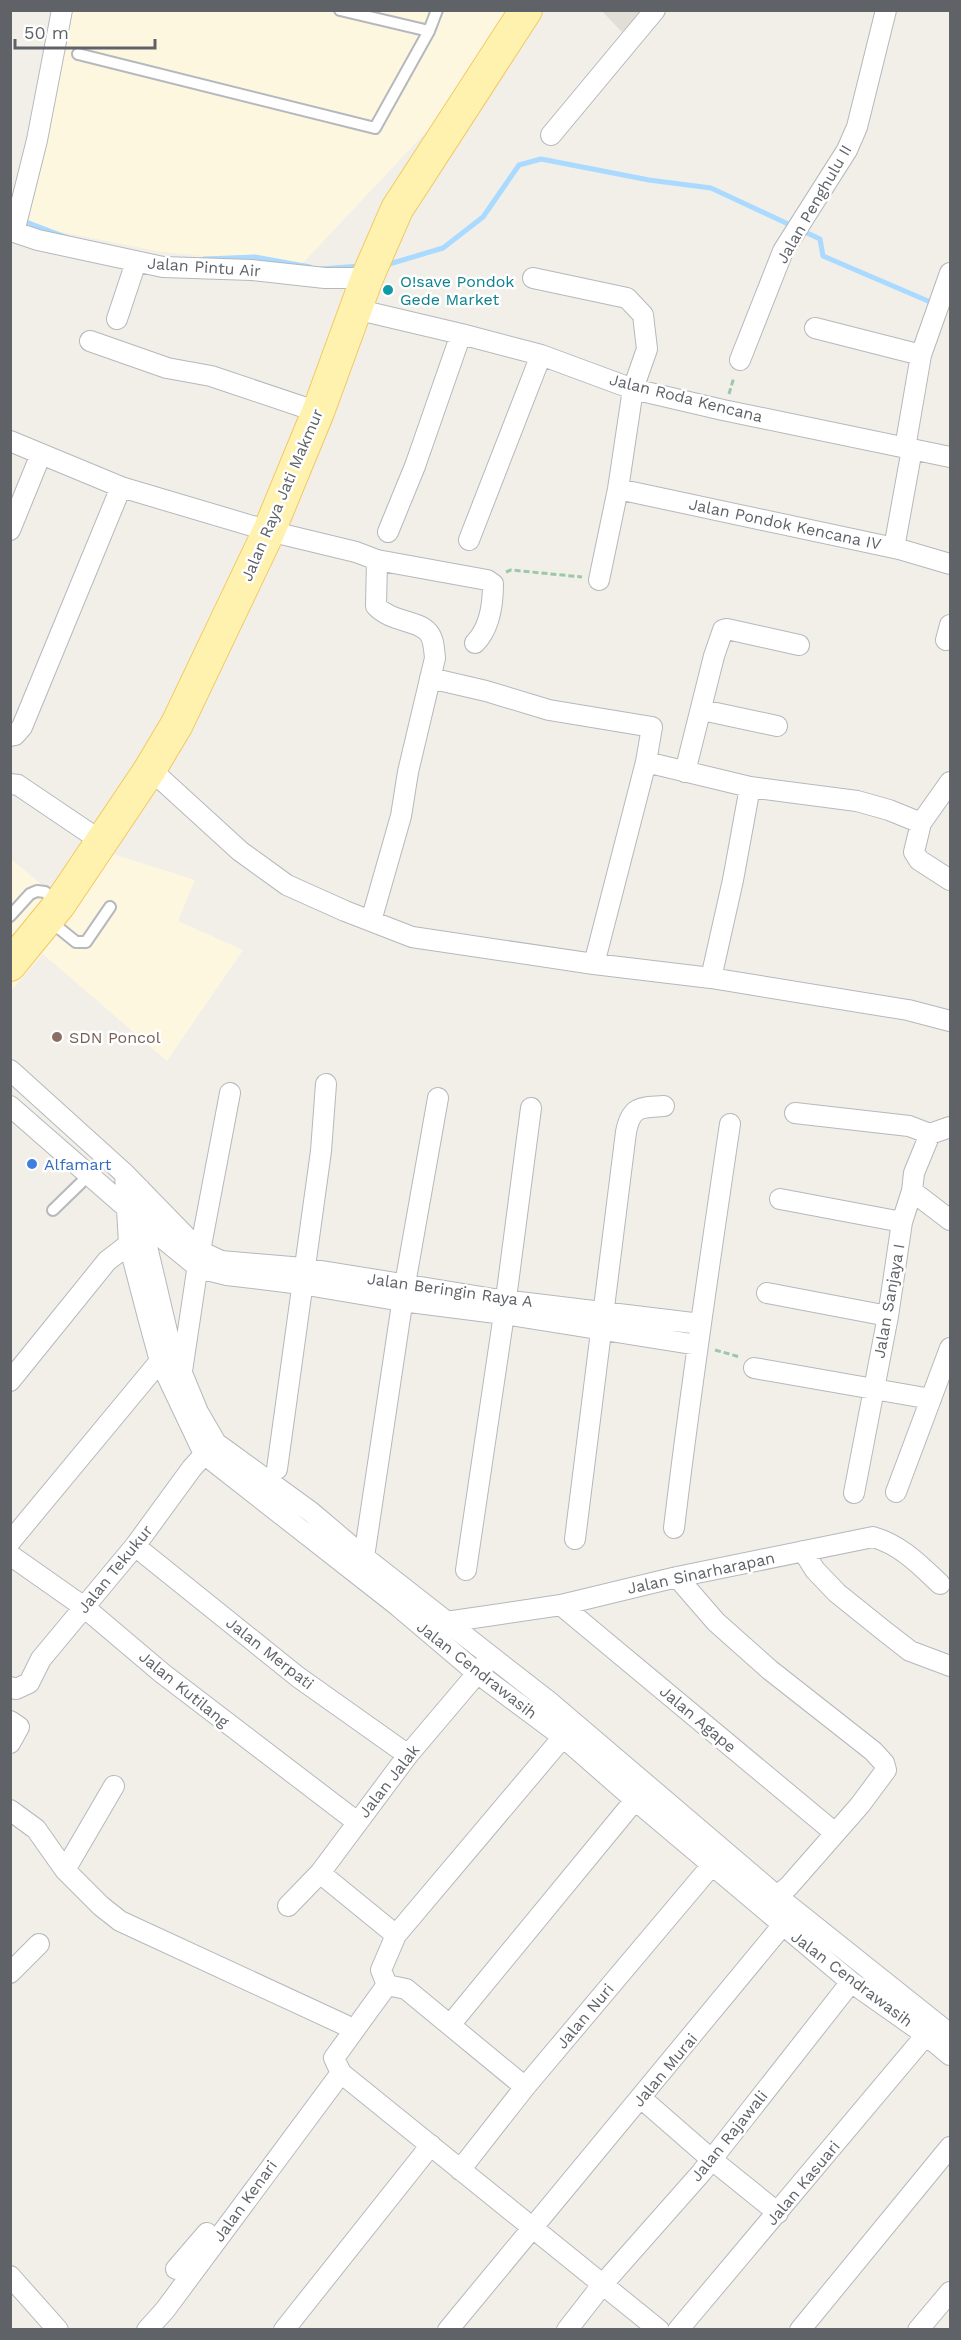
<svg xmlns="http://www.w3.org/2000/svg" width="961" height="2340" font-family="'Work Sans',sans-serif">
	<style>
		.commercial { fill: #fef7e0 }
		.education { fill: #e1ded6 }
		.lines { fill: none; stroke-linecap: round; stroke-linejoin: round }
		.stream { stroke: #aadaff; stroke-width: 5 }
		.lane-casing { stroke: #b5b8bc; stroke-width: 14 }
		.street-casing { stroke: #b5b8bc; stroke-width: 22 }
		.primary-casing { stroke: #f2c960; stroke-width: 34 }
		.path { stroke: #9cc7a9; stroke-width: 3; stroke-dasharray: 6 3; stroke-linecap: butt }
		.lane { stroke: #fff; stroke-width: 10 }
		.street { stroke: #fff; stroke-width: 20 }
		.primary { stroke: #fff2af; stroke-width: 32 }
		.culture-dot { fill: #0f9aa8; stroke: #fff; stroke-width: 2 }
		.education-dot { fill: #8d6e63; stroke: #fff; stroke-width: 2 }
		.shop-dot { fill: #3f7fe0; stroke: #fff; stroke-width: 2 }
		.labels { text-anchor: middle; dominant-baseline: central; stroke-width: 5; stroke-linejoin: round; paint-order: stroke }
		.street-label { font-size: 16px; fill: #5f6368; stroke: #fff }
		.culture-label { font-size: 16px; fill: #0d838f; stroke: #fff; text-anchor: start }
		.education-label { font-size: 16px; fill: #785e54; stroke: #fff; text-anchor: start }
		.shop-label { font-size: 16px; fill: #366cbe; stroke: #fff; text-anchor: start }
	</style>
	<rect width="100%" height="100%" fill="#f1efe8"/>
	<path class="commercial" d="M67,11H513L456,100L301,265L162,252L16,223Z
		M100,850L195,880L178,921L243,950L167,1061L43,954L11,991V859L60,900Z"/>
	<path class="education" d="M602,11H643L622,32Z"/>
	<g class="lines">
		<path class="stream" d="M21,220L68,238
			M204,259L255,257L310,267
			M386,265L443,248L483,217L519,165L541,159L649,180L711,188L820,239L823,256L935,304
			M320,269L361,266"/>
		<g class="lane-casing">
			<path id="lane" d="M340,10L429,31
				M78,54L375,128L429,31L437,10
				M10,916L30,894L37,891L45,892L58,904
				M50,921L76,942H86L110,907
				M53,1210L89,1175"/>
		</g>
		<g class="street-casing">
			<path id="street" d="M62,10L37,140L14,232L38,240L163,267L252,270L325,278H367
				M551,135L655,10
				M533,278L627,298L643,315L647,349L633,389L618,489L599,580
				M355,309L461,334L541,355L633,389L723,410L950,457
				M117,319L136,262
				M815,328L921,355
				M90,341L167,368L211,376L318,412
				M740,360L783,251L847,150L857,127L886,10
				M10,441L121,487L269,531L356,552L377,560L376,606C391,622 416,620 427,631C434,637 434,650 435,658L408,772L401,816L371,921
				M905,448L921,355L950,273
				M618,489L899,549L950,564
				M10,530L41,454
				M388,532L415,466L461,334
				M469,540L541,355
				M894,548L912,449
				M377,560L487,580L493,584C493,605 490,628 475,643
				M946,640L950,625
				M430,678L486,691L549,710L652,727L646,762L594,964
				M702,710L777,726
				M10,736L15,735L22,727L121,487
				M646,762L750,787L857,801L889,810L921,823
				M149,771L160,778L240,851L287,885L345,911L412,937L594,964L711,978L908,1010L950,1021
				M685,772L714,656L723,630L727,629L799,645
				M950,782L921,823L914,852L919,860L950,880
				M10,784L18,785L101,841
				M711,978L733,880L750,787
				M10,1070L125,1174L200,1251L221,1261L303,1268L494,1299L701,1324
				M10,1106L144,1223L199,1268L227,1275L301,1284L402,1301L504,1314L698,1345
				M795,1113L909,1126L930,1134
				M125,1174L129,1244L148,1317L160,1361L204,1454L398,1606L477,1673L563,1737L635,1800L851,1982L926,2035L950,2055
				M140,1189L145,1238L170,1344L198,1412L216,1443L311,1512L364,1557L552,1704L777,1896L950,2034
				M912,1191L950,1220
				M780,1199L902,1222
				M767,1293L888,1316
				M754,1368L931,1399
				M182,1371L200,1251L230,1093
				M10,1381L107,1261L129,1244L139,1241
				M277,1469L321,1151L326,1084
				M896,1492L950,1348
				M854,1493L888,1316L902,1222L912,1191L914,1173L930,1134L950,1127
				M674,1528C690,1393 710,1258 730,1124
				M575,1539L626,1132C631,1106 641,1107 664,1106
				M10,1542L160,1361L171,1357
				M135,1546L298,1677L408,1755
				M803,1551L815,1570L837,1593L883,1630L910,1651L950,1666
				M10,1555L84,1607L162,1673L357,1822
				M364,1557L405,1284L438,1098
				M466,1570L504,1314L531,1108
				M677,1577L716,1622L770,1670L873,1751L884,1763L886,1770L860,1805L789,1886L777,1896
				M561,1605L835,1833
				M446,1622L561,1605L677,1577L873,1537C901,1545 920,1565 940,1584
				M10,1687L16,1689L29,1683L41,1659L135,1546L192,1468L213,1445
				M10,1721L19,1727L10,1743
				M10,1810L36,1829L65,1870L101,1906L120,1921L345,2025
				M65,1870L114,1786
				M320,1873L396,1935
				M288,1906L320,1873L408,1755L485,1664
				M10,1973L39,1944
				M387,1985L334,2058L341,2073L659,2330
				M387,1985L381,1970L396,1935L563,1737
				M387,1985L406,1989L525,2087
				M450,2025L635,1800
				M641,2098L711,2159L778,2213
				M460,2170L525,2087L712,1865
				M176,2269L207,2233
				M10,2276L58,2330
				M147,2330L165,2310L341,2073
				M284,2330L431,2145
				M448,2330L791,1915
				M567,2330L602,2285L701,2173L851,1982
				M678,2330L926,2035
				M800,2330L950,2147
				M918,2330L950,2292"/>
		</g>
		<g class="primary-casing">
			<path id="primary" d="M10,965L59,905L149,771L177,724L269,531L318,412L367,278L397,209L526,10"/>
		</g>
		<path class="path" d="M729,394L734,377
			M506,572L511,570L582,577
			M715,1350L740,1357"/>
		<use href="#lane" class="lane"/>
		<use href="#street" class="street"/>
		<use href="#primary" class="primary"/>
	</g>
	<circle class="culture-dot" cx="388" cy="290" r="6"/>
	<circle class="education-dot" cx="57" cy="1037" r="6"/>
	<circle class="shop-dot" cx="32" cy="1164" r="6"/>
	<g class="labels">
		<g class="street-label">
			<text transform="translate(814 204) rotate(-60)">Jalan Penghulu II</text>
			<text transform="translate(204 267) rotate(4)">Jalan Pintu Air</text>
			<text transform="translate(686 398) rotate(14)">Jalan Roda Kencana</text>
			<text transform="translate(282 495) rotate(-67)">Jalan Raya Jati Makmur</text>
			<text transform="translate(785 524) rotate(12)">Jalan Pondok Kencana IV</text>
			<text transform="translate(450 1290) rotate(8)">Jalan Beringin Raya A</text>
			<text transform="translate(889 1301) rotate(-80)">Jalan Sanjaya I</text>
			<text transform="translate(115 1569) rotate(-51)">Jalan Tekukur</text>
			<text transform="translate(701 1573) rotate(-12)">Jalan Sinarharapan</text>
			<text transform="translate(270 1653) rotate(38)">Jalan Merpati</text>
			<text transform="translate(477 1670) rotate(38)">Jalan Cendrawasih</text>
			<text transform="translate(184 1689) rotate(39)">Jalan Kutilang</text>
			<text transform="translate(698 1719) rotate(40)">Jalan Agape</text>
			<text transform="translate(389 1781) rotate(-52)">Jalan Jalak</text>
			<text transform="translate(852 1979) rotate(37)">Jalan Cendrawasih</text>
			<text transform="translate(585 2016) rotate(-50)">Jalan Nuri</text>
			<text transform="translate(665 2070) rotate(-50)">Jalan Murai</text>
			<text transform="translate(729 2136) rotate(-51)">Jalan Rajawali</text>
			<text transform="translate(803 2183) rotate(-50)">Jalan Kasuari</text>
			<text transform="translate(245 2201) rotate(-54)">Jalan Kenari</text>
		</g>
		<g class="culture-label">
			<text x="400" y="281">O!save Pondok<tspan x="400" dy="18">Gede Market</tspan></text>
		</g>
		<g class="education-label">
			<text x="69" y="1037">SDN Poncol</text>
		</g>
		<g class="shop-label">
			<text x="44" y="1164">Alfamart</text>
		</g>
	</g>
	<rect width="961" height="2340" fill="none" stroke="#5f6368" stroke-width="24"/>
	<path d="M15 39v9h140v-9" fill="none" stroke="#5f6368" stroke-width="3"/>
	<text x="24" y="39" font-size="18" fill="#5f6368" stroke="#ffffff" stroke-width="4.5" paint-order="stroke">50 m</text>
</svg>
